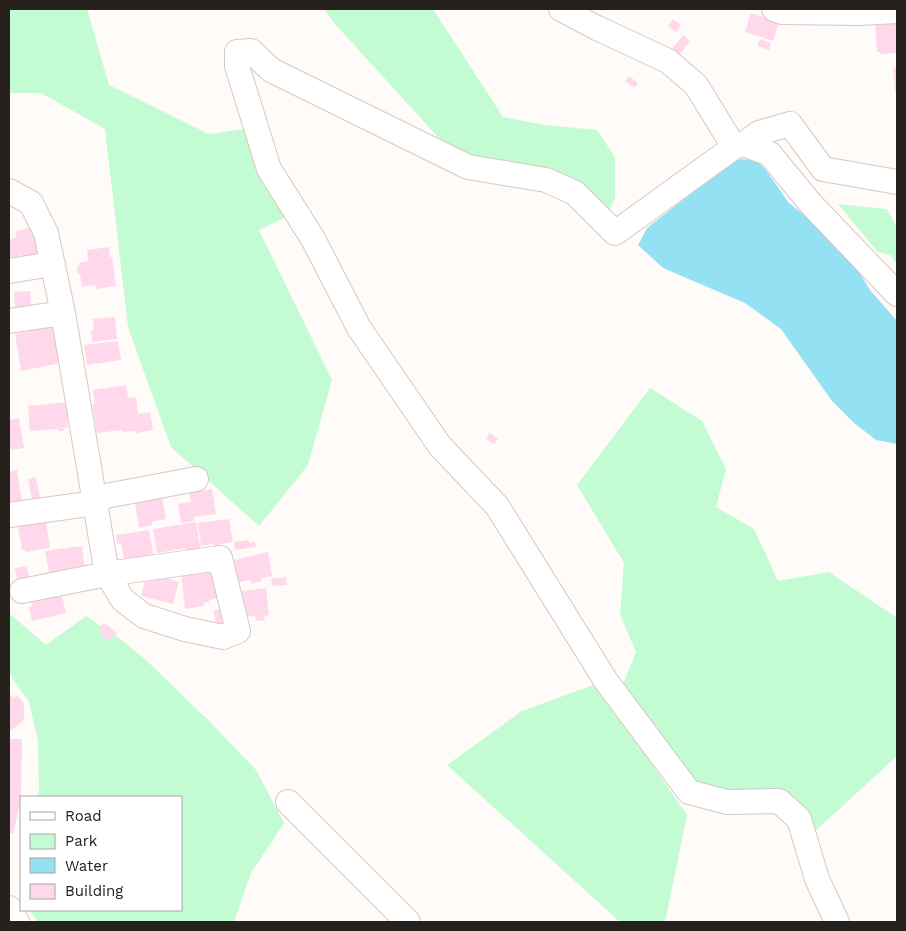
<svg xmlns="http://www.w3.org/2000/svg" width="906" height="931" font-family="'Work Sans',sans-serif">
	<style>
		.green { fill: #c3fbd3 }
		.water { fill: #93e1f2 }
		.building { fill: #ffd9eb }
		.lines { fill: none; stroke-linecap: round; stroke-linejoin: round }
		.minor-casing { stroke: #d7c8c0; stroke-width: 26 }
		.minor { stroke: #fff; stroke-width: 24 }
	</style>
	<rect width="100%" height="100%" fill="#fefbf9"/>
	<path class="green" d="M9,9H87L109,85L209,134L251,128L294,213L259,230L332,380L308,465L259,526L171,447L128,327L105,129L41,93H9Z
		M324,9H433L503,117L544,125L597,130L615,157V198L607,215L471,157L438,137L334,23Z
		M838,204L887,209L897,228V264L890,255L878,252Z
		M650,388L702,421L726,469L716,507L754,529L778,581L829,572L897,618V756L812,834L799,808L730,795L686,778L621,689L636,652L620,615L624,563L577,485Z
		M9,613L46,645L86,616L119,638L147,661L211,723L256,770L284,823L251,873L234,922H38L29,910H181V797H37L39,792L38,741L29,702L9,673Z
		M596,684L687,815L665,922H620L447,765L522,711Z"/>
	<path class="water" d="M742,159L756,160L766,170L788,202L816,225L836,245L859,272L870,290L897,321V444L876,440L854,423L832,401L781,329L745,303L663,268L638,245L647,228L733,161Z"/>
	<path class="building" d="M751,13L779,22L773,41L745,32Z
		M673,19L681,25L676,32L668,26Z
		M897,22V53L880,54V52H877L875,24Z
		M683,35L690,41L679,55L672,49Z
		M760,39L771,43L769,50L757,46Z
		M897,67V92H895L893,68Z
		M629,76L638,83L635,88L625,81Z
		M31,227L40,254L32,256L24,262L21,255L9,259V240L17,237L15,232Z
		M109,247L110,257H112L116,286L96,289V285L82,287L80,274H78L77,267H79V263L88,261L87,250Z
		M30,291L31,305L15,307L14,292Z
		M115,317L117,339L92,342L91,331L94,330L93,319Z
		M53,324L54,330H56L61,363L21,371L15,334L30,331L29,328Z
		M118,341L121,360L87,365L84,345Z
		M126,385L128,398L136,397L138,414L150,412L153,430L136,433L135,431L123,432L122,430L97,433L92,404H95L93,390Z
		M68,402L70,418L67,419L68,427L63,428L64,431H58V429L30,431L28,406Z
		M19,418L24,448L9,450V420Z
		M490,433L498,439L494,444L486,439Z
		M17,470L22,502L9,504V471Z
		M36,477L41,503L33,505L28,479Z
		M212,489L216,514L194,517L195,521L181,523L178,504L191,502L189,492Z
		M162,497L166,519L151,522L152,525L139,528L135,502Z
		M229,519L233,542L220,544L221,549L214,550L213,544L201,546L198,523Z
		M46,522L50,548L25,552V550H22L18,527Z
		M196,522L201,550L186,552V548L157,553L153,529Z
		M149,530L153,554L124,560L121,543L117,544L116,535Z
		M249,540V543L255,542L256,547L235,550L234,542Z
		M82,546L85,569L54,574V572L49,573L45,551Z
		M268,552L272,576L261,578L262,581L251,584L250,580L239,582L234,560Z
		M27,566L30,583L18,585L15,568Z
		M215,568L219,598L209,600V602L204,603V606L185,609L181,572Z
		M160,576L179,582L173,604L141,596L146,577L158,580Z
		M286,577L287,585L272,586L271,579Z
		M266,588L269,615L264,616L265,620L256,621L255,616L245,617L242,591Z
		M61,591L66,613L32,621L29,607L32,606L30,599Z
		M228,608L231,623L216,626L214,610Z
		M104,623L106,625L107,624L117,634L109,641L99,632L101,630L99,628Z
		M9,692L13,698L17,695L24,704V720L9,732Z
		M9,739H22L21,799L13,834L9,833Z"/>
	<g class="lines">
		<g class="minor-casing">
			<path id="minor" d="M561,9L597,28L668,61L696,85L734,147
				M774,9L782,12L859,13L897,11
				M744,144L770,154L810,203L897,294
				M9,191L31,203L46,233L63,313L107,574L123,600L144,616L185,629L223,637L238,631L220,558L107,574L22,591
				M9,271L53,264
				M9,321L63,313
				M9,515L95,503L106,496L196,479
				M288,802L408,922
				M9,908L17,922
				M837,922L817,879L799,819L779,801L727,802L689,792L606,681L497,506L440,446L359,328L313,239L269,169L237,66V52L251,51L271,70L468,167L546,180L575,193L615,233L734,147L744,144L759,133L790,124L823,169L897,182"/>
		</g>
		<use href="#minor" class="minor"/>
	</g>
	<rect width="906" height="931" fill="none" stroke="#26211d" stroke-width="20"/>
	<rect x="20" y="796" width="162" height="115" fill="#ffffff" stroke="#a8a6a5"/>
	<rect x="30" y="812" width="25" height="8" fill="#ffffff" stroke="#a8a6a5"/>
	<text x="65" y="821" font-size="15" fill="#26211d">Road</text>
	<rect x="30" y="834" width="25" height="15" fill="#c3fbd3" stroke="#a8a6a5"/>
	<text x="65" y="846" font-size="15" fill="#26211d">Park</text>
	<rect x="30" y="858" width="25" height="15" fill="#93e1f2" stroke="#a8a6a5"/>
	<text x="65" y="871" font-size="15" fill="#26211d">Water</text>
	<rect x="30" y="884" width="25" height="15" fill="#ffd9eb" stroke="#a8a6a5"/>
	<text x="65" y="896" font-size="15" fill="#26211d">Building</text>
</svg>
